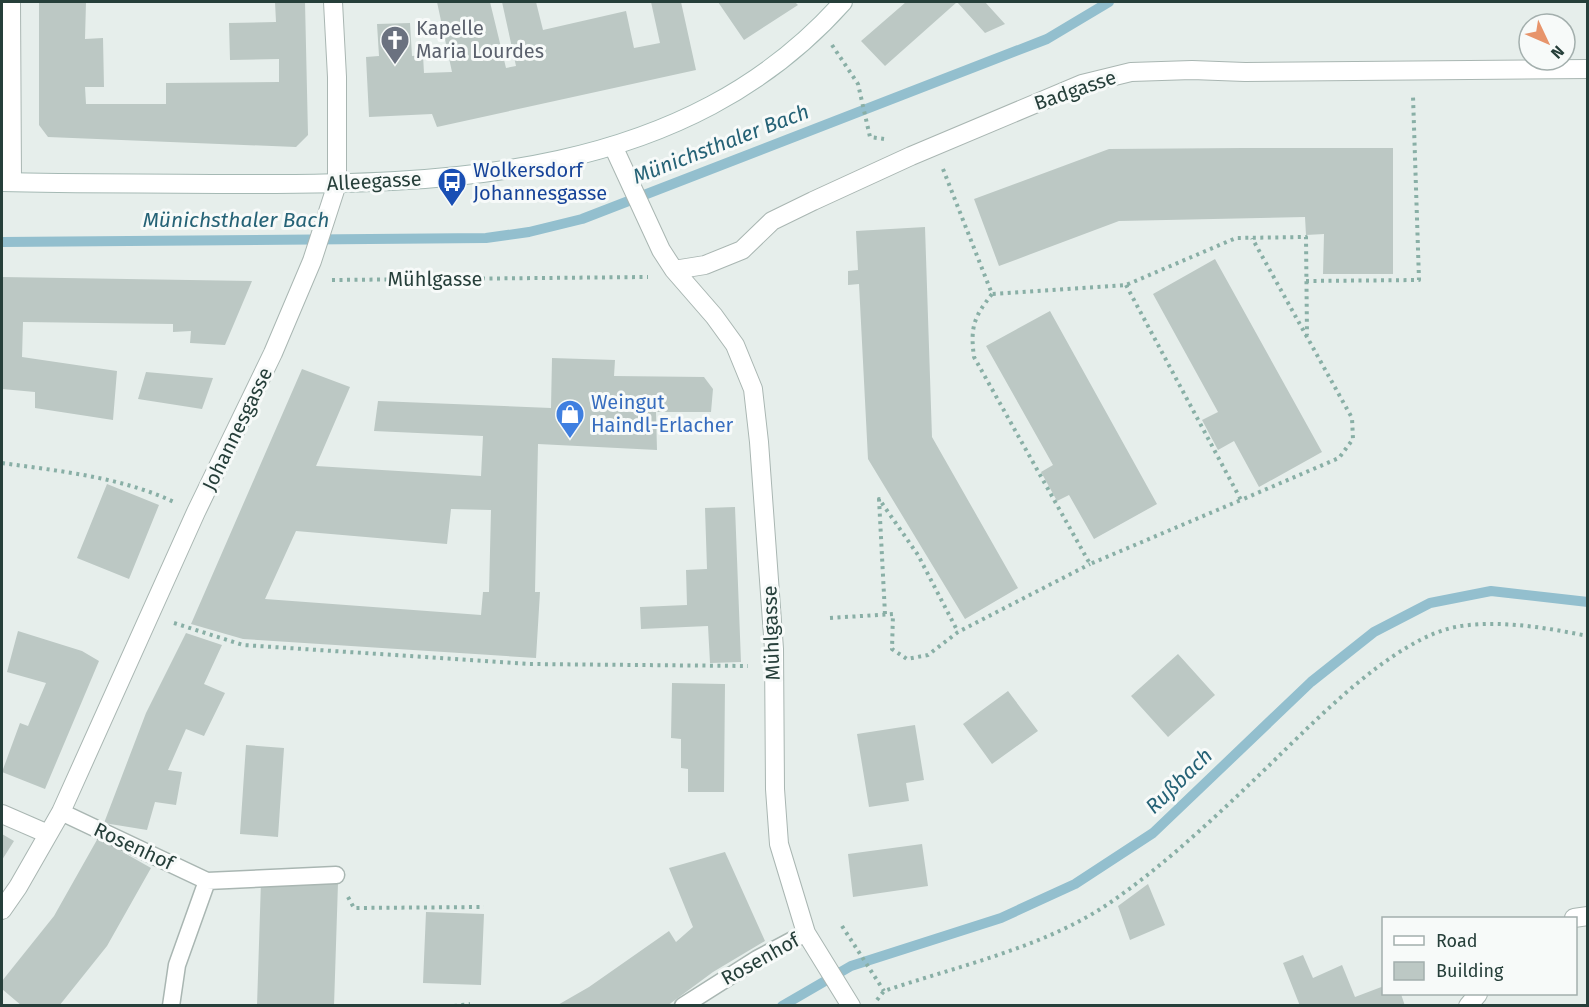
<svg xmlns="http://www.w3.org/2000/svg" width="1589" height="1007" font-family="'Fira Sans',sans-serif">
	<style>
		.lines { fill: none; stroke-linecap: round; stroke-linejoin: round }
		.stream { stroke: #93bfce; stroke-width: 10 }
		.building { fill: #bcc8c4; fill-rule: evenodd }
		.lane-casing { stroke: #a9b6b2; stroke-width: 19 }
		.street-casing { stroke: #a9b6b2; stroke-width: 20 }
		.secondary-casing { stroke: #a5b9b4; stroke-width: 20 }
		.path { stroke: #89afa6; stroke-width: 4; stroke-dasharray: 3 4.5; stroke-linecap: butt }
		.lane { stroke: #fff; stroke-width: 16 }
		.street { stroke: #fff; stroke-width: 18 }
		.secondary { stroke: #fff; stroke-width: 18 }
		.labels { text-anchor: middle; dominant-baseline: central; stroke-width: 6; stroke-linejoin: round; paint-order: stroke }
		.worship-label { font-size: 20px; fill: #5b616d; stroke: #f7faf9; text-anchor: start }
		.street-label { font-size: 20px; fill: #263f3a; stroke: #f7faf9 }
		.transit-label { font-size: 20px; fill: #164399; stroke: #f7faf9; text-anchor: start }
		.shop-label { font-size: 20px; fill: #366cbe; stroke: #f7faf9; text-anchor: start }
		.water-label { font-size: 21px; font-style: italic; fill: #256276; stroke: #f7faf9 }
	</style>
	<rect width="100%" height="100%" fill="#e6eeeb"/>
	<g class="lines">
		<path class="stream" d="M2,242L486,238L529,232L582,219L1047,39L1109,2
			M782,1006L851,966L1001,918L1075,884L1153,833L1311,682L1374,632L1430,603L1491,591L1588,602"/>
	</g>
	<path class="building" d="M39,2H86L85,39L103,38L104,87H85L86,104H166V83L279,82V59L230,60L229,23L276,22L275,2H305L308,135L296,147L48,137L39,125Z
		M437,2H490L506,68L516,66L502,2H536L543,30L626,11L634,48L660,43L651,2H681L696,70L437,127L432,114L369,117L366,57L379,56L377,24L410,23L412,56L423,55L424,73L452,72Z
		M718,2H795L798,5L744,40Z
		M906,2H985L1005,24L985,33L957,2L885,66L861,41Z
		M1243,148H1393V274H1323L1324,234L1306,235L1305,217L1119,221L999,266L974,199L1109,149Z
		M925,227L932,437L1018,588L965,619L868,459L859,284L848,285V271L858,270L856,231Z
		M1215,259L1322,452L1259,487L1234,441L1218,450L1202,420L1218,412L1153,294Z
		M2,277L252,281L225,345L190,343L191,331L173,332V324L23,322L22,357L117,371L113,420L35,408V392L2,389Z
		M1050,311L1157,504L1094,539L1069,495L1057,501L1041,472L1053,465L986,346Z
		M552,358L615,360L614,376L704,377L713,389L711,412H656L657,450L538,444L535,592H540L536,658L243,639L191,624L302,369L350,387L316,466L481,476L483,436L374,431L378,401L551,408ZM451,509L491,510L489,592H483L481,615L265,599L296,531L447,544Z
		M146,372L213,378L202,409L138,399Z
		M107,484L159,505L129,579L77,558Z
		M735,507L741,662L710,663L708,626L641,629L640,607L687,605L686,570L707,569L705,508Z
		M18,631L82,651L99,661L45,789L2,772L20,723L28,726L46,683L7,672Z
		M186,633L222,645L204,684L225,693L204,736L186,729L168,770L182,772L176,805L155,802L147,830L104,823L146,713Z
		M1178,654L1215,695L1168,737L1131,696Z
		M672,683L725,684L724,792H688V769L681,768V739L671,738Z
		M1008,691L1038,731L992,764L963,724Z
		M915,725L924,780L906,783L909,801L869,807L857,734Z
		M246,745L284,748L278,837L240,834Z
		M2,834L14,841L2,860Z
		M98,838L151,868L107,946L59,1006H22L2,989V981L54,916Z
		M922,844L928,886L853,897L848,854Z
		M725,852L765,941L713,972L667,1006H556L589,987L669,931L676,942L693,927L669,868Z
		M261,881L338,883L334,1006H257Z
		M1148,884L1165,925L1130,940L1118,906Z
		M426,912L484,914L481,985L423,983Z
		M1303,955L1313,978L1342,965L1355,997L1384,986V994H1401L1405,1006H1300L1283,963Z"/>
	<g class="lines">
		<g class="lane-casing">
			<path id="lane" d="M61,812L207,881L336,875
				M171,1006L177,965L207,881
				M683,1006L757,959L806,933"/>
		</g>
		<g class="street-casing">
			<path id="street" d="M11,2L12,182
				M613,146L661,250L674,270L714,316L735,345L753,389L759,442L774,649L775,789L779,844L806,933L851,1006
				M674,270L705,265L742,250L772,221L813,201L911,156L1082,84L1131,72L1192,70L1245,72L1588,69
				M2,814L48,834
				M2,910L18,887L61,812L196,512L273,353L312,261L337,184V77L333,2
				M1574,918L1588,916
				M1468,1006L1478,994"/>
		</g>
		<g class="secondary-casing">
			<path id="secondary" d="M2,182C77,184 153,183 229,184C449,185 685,179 843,2"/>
		</g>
		<path class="path" d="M832,45L858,84L870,137L884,139
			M943,169L992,294L1126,285L1236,238L1306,237L1307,335
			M332,280L648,277
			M1306,281L1419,280L1413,96
			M1126,285L1241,500L1339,458L1353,439L1352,418L1252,238
			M992,294C974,317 970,327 974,357L1090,564L1241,500
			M2,463C59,471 121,477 174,502
			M885,614L879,499L918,555L958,632
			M830,618L893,614L892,649L907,659L928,655L958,632L1090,564
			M174,623L243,645L529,664L748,666
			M348,897L354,908L484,907
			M842,926L884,991
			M877,1000L884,991C958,966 1046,947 1111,902C1163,866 1210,822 1256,778C1306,731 1392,636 1461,626C1503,620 1547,628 1588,636
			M454,1006L470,1004"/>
		<use href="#lane" class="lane"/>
		<use href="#street" class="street"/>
		<use href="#secondary" class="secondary"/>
	</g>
	<defs>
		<g id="church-pin" transform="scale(1.5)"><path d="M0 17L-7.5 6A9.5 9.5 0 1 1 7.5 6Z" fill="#6b7280" stroke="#f7faf9"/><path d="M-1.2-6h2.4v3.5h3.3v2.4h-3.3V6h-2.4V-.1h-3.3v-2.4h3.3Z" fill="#fff"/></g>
		<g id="bus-pin" transform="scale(1.5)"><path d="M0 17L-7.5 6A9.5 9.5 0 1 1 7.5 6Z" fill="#1a4fb4" stroke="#f7faf9"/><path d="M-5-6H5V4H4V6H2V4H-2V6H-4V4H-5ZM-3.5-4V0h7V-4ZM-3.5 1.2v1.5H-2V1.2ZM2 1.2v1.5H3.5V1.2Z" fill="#fff"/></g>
		<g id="shop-pin" transform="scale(1.5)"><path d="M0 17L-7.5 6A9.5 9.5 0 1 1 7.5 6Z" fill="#3f7fe0" stroke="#f7faf9"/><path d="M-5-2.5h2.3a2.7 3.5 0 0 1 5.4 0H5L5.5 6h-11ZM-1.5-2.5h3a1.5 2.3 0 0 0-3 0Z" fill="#fff"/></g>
	</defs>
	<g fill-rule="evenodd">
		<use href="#church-pin" x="395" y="40"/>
		<use href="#bus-pin" x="452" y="182"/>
		<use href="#shop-pin" x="570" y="414"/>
	</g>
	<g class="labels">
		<g class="worship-label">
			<text x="416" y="28">Kapelle<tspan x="416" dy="23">Maria Lourdes</tspan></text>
		</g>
		<g class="street-label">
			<text transform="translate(1075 90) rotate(-19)">Badgasse</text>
			<text transform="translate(374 181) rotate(-3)">Alleegasse</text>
			<text x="435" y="279">Mühlgasse</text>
			<text transform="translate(237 429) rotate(-64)">Johannesgasse</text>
			<text transform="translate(771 633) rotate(-92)">Mühlgasse</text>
			<text transform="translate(134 846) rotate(25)">Rosenhof</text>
			<text transform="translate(760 959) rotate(-29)">Rosenhof</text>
		</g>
		<g class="transit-label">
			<text x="473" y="170">Wolkersdorf<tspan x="473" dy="23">Johannesgasse</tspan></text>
		</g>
		<g class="shop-label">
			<text x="591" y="402">Weingut<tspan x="591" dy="23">Haindl-Erlacher</tspan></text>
		</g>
		<g class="water-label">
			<text transform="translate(721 144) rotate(-21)">Münichsthaler Bach</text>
			<text x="236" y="220">Münichsthaler Bach</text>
			<text transform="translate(1179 781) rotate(-44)">Rußbach</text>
		</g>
	</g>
	<rect width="1589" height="1007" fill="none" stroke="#263f3a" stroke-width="6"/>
	<rect x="1382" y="917" width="195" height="78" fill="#f7faf9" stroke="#a3afad" stroke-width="1.5"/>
	<rect x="1394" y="936" width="30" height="9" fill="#ffffff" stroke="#a3afad" stroke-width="1.5"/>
	<text x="1436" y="947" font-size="18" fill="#263f3a">Road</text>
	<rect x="1394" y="962" width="30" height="18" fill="#bcc8c4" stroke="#a3afad" stroke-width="1.5"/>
	<text x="1436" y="977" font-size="18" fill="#263f3a">Building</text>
	<g transform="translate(1547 42) rotate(134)"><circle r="28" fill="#f7faf9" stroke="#a3afad" stroke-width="1.5"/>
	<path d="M0-4.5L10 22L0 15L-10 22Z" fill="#e7946b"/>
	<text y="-9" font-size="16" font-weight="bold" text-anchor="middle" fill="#263f3a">N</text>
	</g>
</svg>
